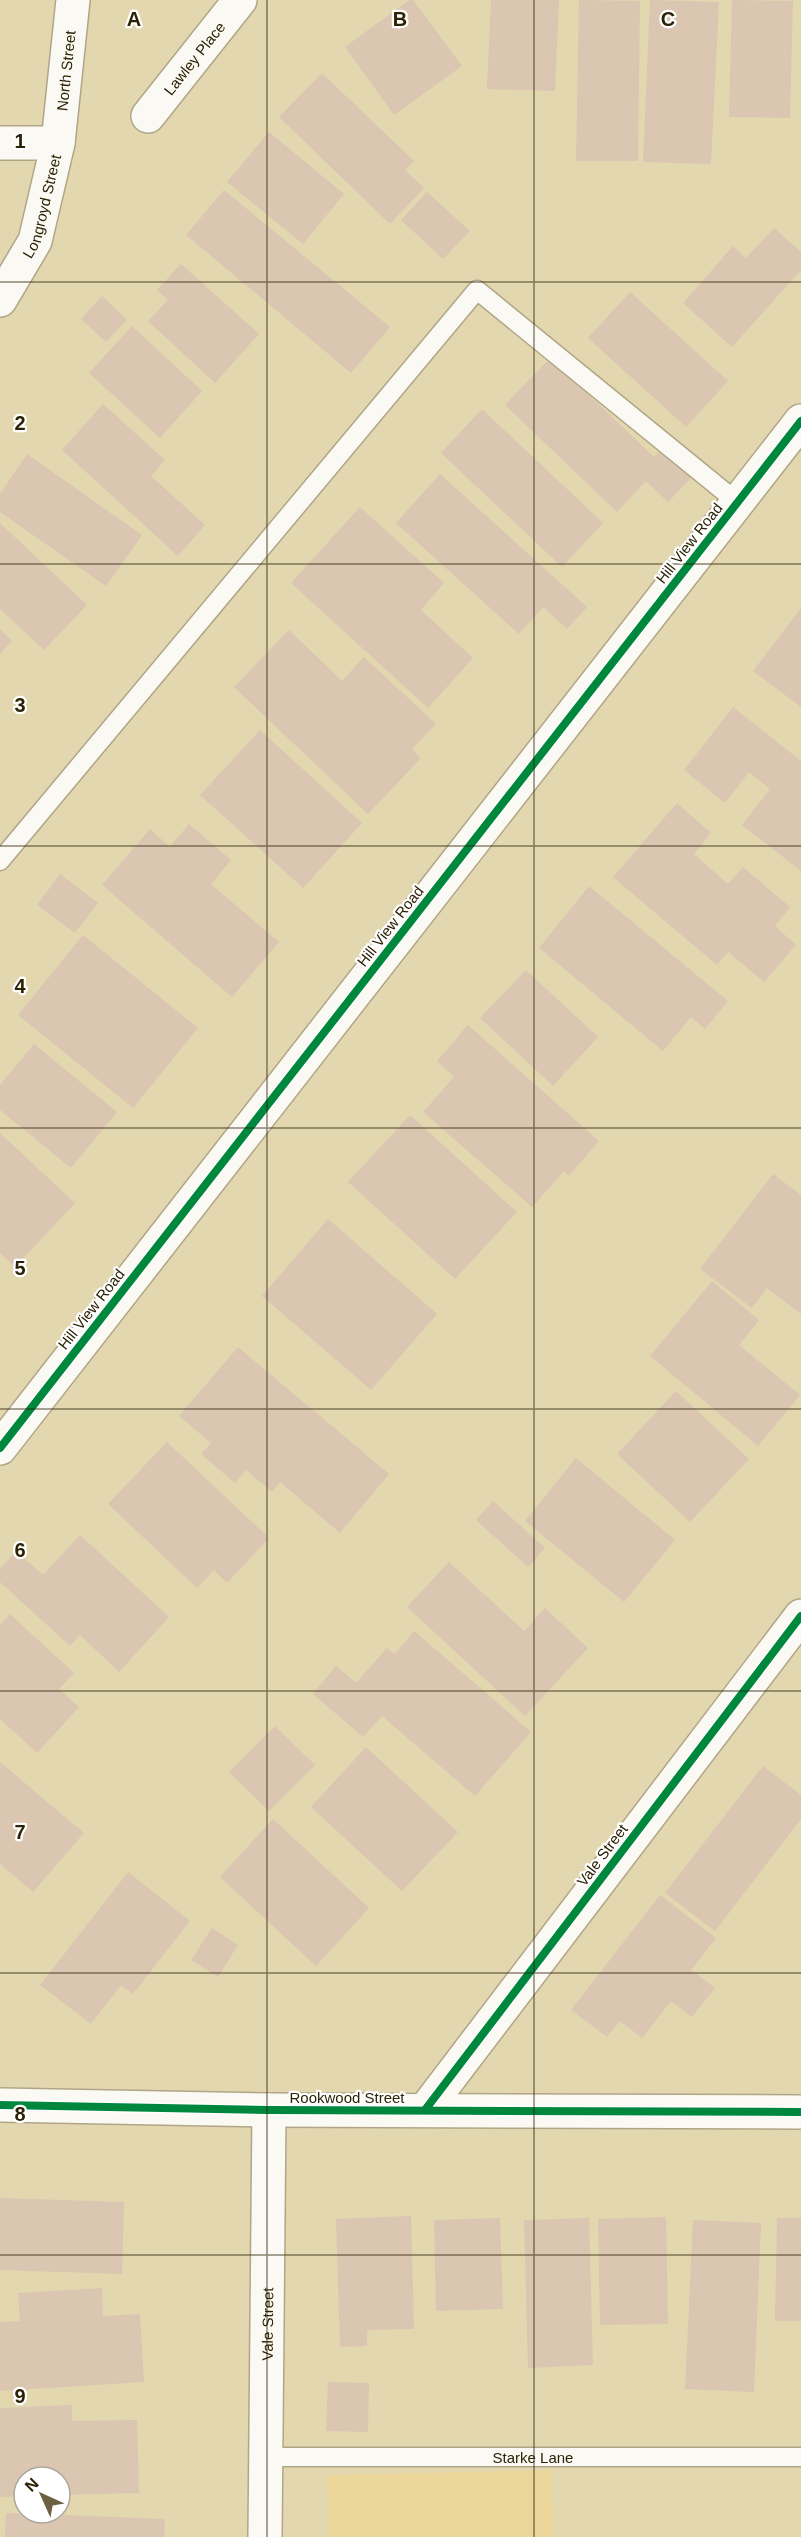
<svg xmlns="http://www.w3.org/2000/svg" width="801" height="2537" font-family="Arial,sans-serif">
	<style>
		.built { fill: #ead698 }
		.building { fill: #dac6b1 }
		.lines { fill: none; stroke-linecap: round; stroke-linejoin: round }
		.service-casing { stroke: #b0a687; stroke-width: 21 }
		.minor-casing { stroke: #b0a687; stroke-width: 36 }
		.secondary-casing { stroke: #b0a687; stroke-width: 36 }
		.service { stroke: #fbf9f3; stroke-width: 18 }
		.minor { stroke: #fbf9f3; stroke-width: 33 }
		.secondary { stroke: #fbf9f3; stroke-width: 33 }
		.cycleway-casing { stroke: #fff; stroke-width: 11 }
		.cycleway { stroke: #00873e; stroke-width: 8 }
		.grid { fill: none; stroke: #2c2305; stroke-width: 1.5; stroke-opacity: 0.55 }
		.labels { text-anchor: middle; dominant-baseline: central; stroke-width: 4.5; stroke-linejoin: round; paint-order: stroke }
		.street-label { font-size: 15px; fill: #2c2305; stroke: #fff }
		.grid-label { font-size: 20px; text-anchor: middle; font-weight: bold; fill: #2c2305; stroke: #fff; stroke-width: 4.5; stroke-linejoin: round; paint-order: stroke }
	</style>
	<rect width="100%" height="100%" fill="#e3d7b0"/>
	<path class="built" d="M552,2470L553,2537H329L327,2475Z"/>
	<path class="building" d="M409,0H413L462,66L394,115L345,47Z
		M491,0H559L555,91L487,89Z
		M579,0L640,1L638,161H576Z
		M650,0L719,2L711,164L643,162Z
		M732,0L793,1L790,118L729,117Z
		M322,73L414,161L405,170L424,188L390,224L279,117Z
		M269,132L344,194L303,244L227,182Z
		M224,190L390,327L351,373L186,235Z
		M427,192L470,231L443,259L401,220Z
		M774,228L801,252V270L732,347L683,303L733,246L746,258Z
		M181,264L259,334L215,383L148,321L168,300L157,290Z
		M630,292L728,381L686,427L588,338Z
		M102,296L127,320L106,342L81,319Z
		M132,326L202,391L160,438L89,373Z
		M550,358L654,457L665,446L694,475L668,502L646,481L617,512L505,405Z
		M103,404L165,460L151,476L205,525L178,556L62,450Z
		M482,409L603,523L562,567L441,453Z
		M27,454L142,535L106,586L0,512V494Z
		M440,474L587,607L567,629L543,607L519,634L396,523Z
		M360,507L444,583L421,610L473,658L428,708L291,583Z
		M0,523L87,605L44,650L0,609Z
		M801,608V707L753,671Z
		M0,629L12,641L0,654Z
		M289,630L342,681L364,657L436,724L412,749L421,758L368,814L234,687Z
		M733,707L801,761V871L742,825L770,789L749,772L725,803L684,770Z
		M260,730L362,823L303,888L200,795Z
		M677,803L711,833L694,854L728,884L743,867L790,907L775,926L796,945L764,982L728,952L717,965L613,877Z
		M189,824L231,860L211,884L279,942L232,997L102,885L150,829L170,847Z
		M60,874L98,903L75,933L37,905Z
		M589,886L728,1001L705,1029L691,1017L663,1051L539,948Z
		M83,935L198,1028L133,1108L18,1015Z
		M526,970L598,1037L553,1086L480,1018Z
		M468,1025L599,1141L569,1176L564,1171L532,1207L423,1112L454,1077L437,1061Z
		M34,1044L117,1112L71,1168L0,1110V1085Z
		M410,1115L517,1212L455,1279L348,1182Z
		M0,1133L75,1203L15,1267L0,1253Z
		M773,1174L801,1195V1314L767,1288L752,1308L700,1269Z
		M328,1219L437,1314L371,1390L262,1296Z
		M712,1281L759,1320L739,1345L800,1395L758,1446L650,1356Z
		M238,1347L389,1474L340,1533L280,1482L272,1492L246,1470L235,1483L201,1454L211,1443L179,1416Z
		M676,1391L749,1459L690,1522L617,1454Z
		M167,1442L269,1538L227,1583L214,1570L197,1588L108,1504Z
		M576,1458L675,1540L624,1602L525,1521Z
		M493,1501L545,1548L528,1567L476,1520Z
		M80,1535L169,1617L119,1672L80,1635L70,1646L0,1582V1569L16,1551L43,1575Z
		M449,1562L524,1631L545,1608L588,1648L525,1716L407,1607Z
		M10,1614L74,1673L59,1689L79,1707L37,1753L0,1719V1625Z
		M414,1631L531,1732L475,1796L382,1716L363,1737L313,1694L336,1666L356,1683L387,1648L395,1654Z
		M275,1726L315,1765L269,1811L229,1772Z
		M366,1747L458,1832L402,1891L311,1807Z
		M0,1762L84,1833L33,1892L0,1864Z
		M763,1766L801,1795V1819L715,1931L665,1893Z
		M273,1819L369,1908L316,1966L220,1877Z
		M128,1872L190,1921L133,1994L121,1985L91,2024L40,1985Z
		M660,1895L716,1938L691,1970L715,1988L692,2017L671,2001L642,2038L620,2021L607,2037L571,2010Z
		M212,1928L238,1945L218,1977L191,1960Z
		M0,2198L124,2202L122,2274L0,2270Z
		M411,2216L414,2329L367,2330V2346L340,2347L336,2219Z
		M666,2217L668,2324L600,2325L598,2219Z
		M500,2218L503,2309L436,2311L434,2220Z
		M589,2218L593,2365L528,2368L524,2220Z
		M777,2218H801V2321H775Z
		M693,2220L761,2223L754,2392L685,2389Z
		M102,2288L103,2316L140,2314L144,2382L0,2391V2322L20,2321L18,2293Z
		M328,2382L369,2383L368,2432L326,2431Z
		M72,2405V2421L137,2420L139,2493L60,2495V2477H24V2496L0,2497V2408Z
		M6,2513L165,2519L164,2537H5Z"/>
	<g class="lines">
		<g class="service-casing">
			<g id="service">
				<path d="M0,861L477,290L737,502"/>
				<path id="s1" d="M265,2457H801"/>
			</g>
		</g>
		<g class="minor-casing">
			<g id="minor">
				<path id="s2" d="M148,116L240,0"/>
				<path d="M0,143H58"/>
				<path d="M0,1448L801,421"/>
				<path d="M0,2105L269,2110L801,2112"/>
				<path d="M425,2110L801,1616"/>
				<path id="s3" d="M265,2537L269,2110"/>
			</g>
		</g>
		<g class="secondary-casing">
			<g id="secondary">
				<path id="s4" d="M0,300L35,241L58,143L73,0"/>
			</g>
		</g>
		<use href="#service" class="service"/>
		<use href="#minor" class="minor"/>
		<use href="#secondary" class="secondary"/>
		<g class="cycleway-casing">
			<path id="cycleway" d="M0,1448L801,421
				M0,2105L269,2110L801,2112
				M425,2110L801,1616"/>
		</g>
		<use href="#cycleway" class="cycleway"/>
	</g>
	<path class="grid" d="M267,0V2537M534,0V2537M0,282H801M0,564H801M0,846H801M0,1128H801M0,1409H801M0,1691H801M0,1973H801M0,2255H801"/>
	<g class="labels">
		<g class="street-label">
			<text stroke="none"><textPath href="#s2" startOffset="74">Lawley Place</textPath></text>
			<text stroke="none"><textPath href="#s4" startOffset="242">North Street</textPath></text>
			<text stroke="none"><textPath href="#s4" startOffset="104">Longroyd Street</textPath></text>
			<text transform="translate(689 543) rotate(-52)">Hill View Road</text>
			<text transform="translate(390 926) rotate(-52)">Hill View Road</text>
			<text transform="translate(91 1309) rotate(-52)">Hill View Road</text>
			<text transform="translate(602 1855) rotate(-53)">Vale Street</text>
			<text x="347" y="2097">Rookwood Street</text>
			<text stroke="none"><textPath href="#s3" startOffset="213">Vale Street</textPath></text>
			<text stroke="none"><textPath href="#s1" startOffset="268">Starke Lane</textPath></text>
		</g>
	</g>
	<g class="grid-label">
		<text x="134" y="26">A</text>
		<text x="400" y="26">B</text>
		<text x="668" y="26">C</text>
		<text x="20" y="148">1</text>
		<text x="20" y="430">2</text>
		<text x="20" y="712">3</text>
		<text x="20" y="993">4</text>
		<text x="20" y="1275">5</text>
		<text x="20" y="1557">6</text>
		<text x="20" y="1839">7</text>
		<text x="20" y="2121">8</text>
		<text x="20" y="2403">9</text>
	</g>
	<g transform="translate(42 2495) rotate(315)"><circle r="28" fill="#ffffff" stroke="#aba79b" stroke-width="1.5"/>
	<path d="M0-4.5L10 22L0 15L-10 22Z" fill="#6c6241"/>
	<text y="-9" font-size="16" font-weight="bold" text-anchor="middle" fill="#2c2305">N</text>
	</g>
</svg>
